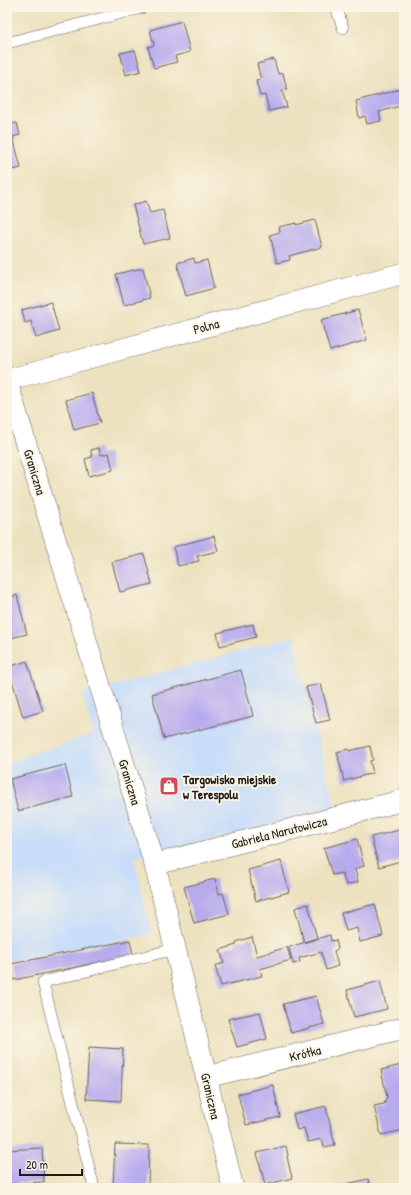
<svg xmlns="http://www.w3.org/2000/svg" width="411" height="1195" font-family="'Patrick Hand',sans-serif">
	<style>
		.built { fill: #c7ddf9 }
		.building { fill: #b7abee }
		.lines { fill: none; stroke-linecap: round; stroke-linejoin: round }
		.lane-casing { stroke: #656155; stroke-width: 12 }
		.street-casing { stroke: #656155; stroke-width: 22 }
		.lane { stroke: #fff; stroke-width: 11 }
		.street { stroke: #fff; stroke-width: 21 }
		.labels { text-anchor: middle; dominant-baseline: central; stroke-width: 4; stroke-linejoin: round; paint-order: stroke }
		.street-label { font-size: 13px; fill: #1c1c1c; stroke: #fcf5e5 }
		.poi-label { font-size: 13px; font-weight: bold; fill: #1c1c1c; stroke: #fcf5e5; text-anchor: start }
	</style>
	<rect width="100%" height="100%" fill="#fcf5e5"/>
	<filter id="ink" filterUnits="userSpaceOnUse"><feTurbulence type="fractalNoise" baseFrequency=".025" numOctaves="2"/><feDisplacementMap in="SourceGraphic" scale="8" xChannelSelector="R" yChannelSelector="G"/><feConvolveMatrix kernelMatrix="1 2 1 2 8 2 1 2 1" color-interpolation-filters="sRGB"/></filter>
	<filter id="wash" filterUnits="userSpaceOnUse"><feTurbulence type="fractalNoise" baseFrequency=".012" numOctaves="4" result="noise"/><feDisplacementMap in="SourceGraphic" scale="16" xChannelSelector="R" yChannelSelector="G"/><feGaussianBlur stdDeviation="0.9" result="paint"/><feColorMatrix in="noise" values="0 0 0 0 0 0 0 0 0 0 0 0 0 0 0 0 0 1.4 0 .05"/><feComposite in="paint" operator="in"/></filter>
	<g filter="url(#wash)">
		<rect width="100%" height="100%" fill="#ede2c0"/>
		<path class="built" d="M293,637L336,810L134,858L152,934L7,962V762L94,734L82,694Z"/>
		<g id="blocks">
			<path class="building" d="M182,21L190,52L175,56L177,62L154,68L148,47L154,45L150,30Z
				M135,50L141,71L126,75L120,53Z
				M274,59L278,74L283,73L287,90L282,91L287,107L269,111L265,95L260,96L256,81L261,80L257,64Z
				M404,88V105L379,112L381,121L367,124L365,116L359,118L356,101Z
				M17,123L20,135L13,137L21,168L7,171V125Z
				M146,201L150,213L163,210L170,238L143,244L133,205Z
				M315,220L322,247L289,256L290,260L277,263L270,235L280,232L279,227L296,223V225Z
				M194,258L195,263L207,260L214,288L186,296L177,263Z
				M143,268L150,298L124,305L116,274Z
				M51,302L59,331L36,338L31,321L25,323L22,310Z
				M358,310L367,340L330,351L321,320Z
				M92,393L100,423L74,430L66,400Z
				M99,448L101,455L109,453L113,470L89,476L85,459L92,457L91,450Z
				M214,536L218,551L197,556L199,561L178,566L173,547Z
				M144,554L152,584L120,592L112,562Z
				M17,595L27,634L7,639V598Z
				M253,624L256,637L220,646L217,633Z
				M27,661L43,711L23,717L8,667Z
				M241,670L253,716L164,739L152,694Z
				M321,684L330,720L316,723L306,687Z
				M370,746L373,760L370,761L373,773L344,781L337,752L349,749V751Z
				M65,765L73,797L18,811L10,779Z
				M404,829V860L379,867L371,837Z
				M357,839L364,866L355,869L358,882L346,885L342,873L332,875L324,848Z
				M281,861L289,892L256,901L248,870Z
				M215,879L219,894L223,893L229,914L194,923L184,887Z
				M308,904L317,938L304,942L295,908Z
				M375,904L383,936L360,942L357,928L346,931L341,913Z
				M330,935L331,941L336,940L338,949L334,951L338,966L326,970L321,952L299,958L300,962L293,964L289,947Z
				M252,937L257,956L287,947L291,960L260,969L262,976L221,986L215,966L224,963L220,950L236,945V942Z
				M130,940L133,955L14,980L11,964Z
				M380,981L387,1009L354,1017L347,990Z
				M316,996L324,1024L291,1033L283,1004Z
				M260,1012L267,1039L237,1047L228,1019Z
				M89,1047L123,1049L121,1101L86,1099Z
				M401,1065L404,1077V1130L381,1135L374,1106L384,1104L387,1097L381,1070Z
				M273,1085L280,1117L246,1125L238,1094Z
				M326,1106L335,1145L324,1147L322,1139L308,1142L304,1128L297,1130L293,1114Z
				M115,1144L149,1145L148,1188H113Z
				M286,1146L288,1155L287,1157L292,1178L265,1185L257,1153Z
				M42,1148L44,1182L7,1184V1150Z
				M368,1179L370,1188H334V1187Z"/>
		</g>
	</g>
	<g filter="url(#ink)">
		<use href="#blocks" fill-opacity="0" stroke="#656155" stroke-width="1"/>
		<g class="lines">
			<g class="lane-casing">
				<path id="lane" d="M336,7L343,28
					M7,43L145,7
					M94,1188L43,982L175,949"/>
			</g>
			<g class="street-casing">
				<path id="street" d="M7,380L404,273
					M7,382L155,865L233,1188
					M155,865L168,861L404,800
					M207,1077L404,1028"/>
			</g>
			<use href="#lane" class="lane"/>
			<use href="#street" class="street"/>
		</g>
	</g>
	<defs>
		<g id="shop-square" transform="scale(1)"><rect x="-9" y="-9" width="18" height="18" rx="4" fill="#d1495b" stroke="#fcf5e5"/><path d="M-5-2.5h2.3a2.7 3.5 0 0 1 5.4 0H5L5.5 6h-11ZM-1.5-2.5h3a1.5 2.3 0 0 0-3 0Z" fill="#fff"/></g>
	</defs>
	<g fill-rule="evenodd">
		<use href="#shop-square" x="169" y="786"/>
	</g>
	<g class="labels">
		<g class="street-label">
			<text transform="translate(206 326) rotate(-15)">Polna</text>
			<text transform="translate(35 472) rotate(73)">Graniczna</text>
			<text transform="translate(130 782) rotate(73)">Graniczna</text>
			<text transform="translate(279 832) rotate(-14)">Gabriela Narutowicza</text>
			<text transform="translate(305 1053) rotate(-14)">Krótka</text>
			<text transform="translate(211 1096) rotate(77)">Graniczna</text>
		</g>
		<g class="poi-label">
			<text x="183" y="779">Targowisko miejskie<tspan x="183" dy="15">w Terespolu</tspan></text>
		</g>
	</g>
	<rect width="411" height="1195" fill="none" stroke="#fcf5e5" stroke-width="24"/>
	<path d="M20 1169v6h62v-6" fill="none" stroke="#1c1c1c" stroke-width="2"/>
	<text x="26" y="1169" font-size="12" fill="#1c1c1c" stroke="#fcf5e5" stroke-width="3" paint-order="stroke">20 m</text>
</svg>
